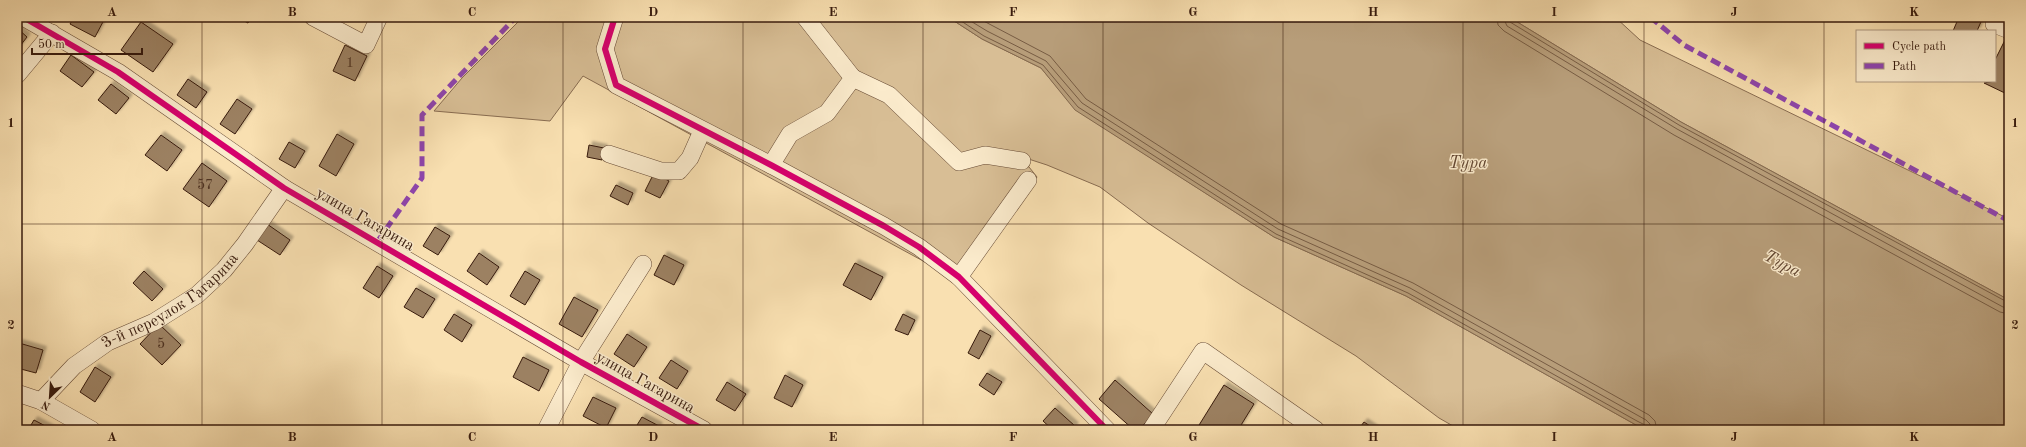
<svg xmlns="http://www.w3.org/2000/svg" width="2026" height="447" font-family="'Old Standard TT',serif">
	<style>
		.green { fill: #d8be95; stroke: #886c51 }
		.water { fill: #b79d79; stroke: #84694e }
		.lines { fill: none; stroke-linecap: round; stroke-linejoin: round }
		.shore { stroke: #775c43; stroke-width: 1 }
		.building { fill: #9c8162; stroke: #371a0d; filter: url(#shadow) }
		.minor-casing { stroke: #684c36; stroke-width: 18 }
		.minor { stroke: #fbebcc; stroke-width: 17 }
		.quiet { stroke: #8e44ad; stroke-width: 5; stroke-dasharray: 10 5; stroke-linecap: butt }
		.cycleway-casing { stroke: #fbebcc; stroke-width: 8 }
		.cycleway { stroke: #d6006c; stroke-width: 6 }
		.grid { fill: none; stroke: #371a0d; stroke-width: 1; stroke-opacity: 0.55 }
		.labels { text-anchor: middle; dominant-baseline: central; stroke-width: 3; stroke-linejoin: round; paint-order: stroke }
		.number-label { font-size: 14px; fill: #503422 }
		.street-label { font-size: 16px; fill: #371a0d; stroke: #fbebcc }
		.water-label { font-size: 17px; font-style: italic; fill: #644833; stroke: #fbebcc }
		.neatline { fill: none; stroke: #371a0d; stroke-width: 1.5 }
		.grid-label { font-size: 13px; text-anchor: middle; font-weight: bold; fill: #371a0d }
	</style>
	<defs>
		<filter id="shadow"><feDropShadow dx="3.5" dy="-3.5" stdDeviation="1" flood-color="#0004"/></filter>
	</defs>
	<rect width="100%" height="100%" fill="#f9e0b1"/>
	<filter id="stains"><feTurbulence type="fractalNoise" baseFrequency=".005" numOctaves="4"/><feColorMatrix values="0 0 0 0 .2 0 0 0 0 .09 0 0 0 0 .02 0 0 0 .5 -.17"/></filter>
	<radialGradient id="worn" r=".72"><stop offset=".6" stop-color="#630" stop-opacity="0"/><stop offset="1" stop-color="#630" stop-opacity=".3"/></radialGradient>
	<path class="green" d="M523,17H948L982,39L1041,68L1076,110L1274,237L1406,296L1645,430H1460L1439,418L1356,356L1241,285L1148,223L1100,187L1047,165L1007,152L1029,167L1037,177L967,277L936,268L583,76L550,121L434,111L462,78Z
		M1509,17H1615L1640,40L2009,219V300L1681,122Z"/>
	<path class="water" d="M948,17H1509L1681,122L2009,300V430H1645L1406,296L1274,237L1075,110L1041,68L982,39Z"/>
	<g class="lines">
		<path class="shore" d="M955,17L984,36L1043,65L1078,107L1276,234L1408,293L1637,421L1645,425L1646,430
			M964,17L987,31L1046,61L1082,103L1278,229L1410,288L1646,420L1650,424L1651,430
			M976,17L1050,56L1086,99L1281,224L1413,283L1649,415L1655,421L1657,430
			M1497,17L1498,25L1504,31L1674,135L2000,312L2009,314
			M1503,17L1507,26L1677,129L2003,307L2009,308
			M1508,17L1510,22L1679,125L2009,303"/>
	</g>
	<path class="building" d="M74,17H102L105,18L95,37L70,24Z
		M237,17H252L248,23Z
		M1959,17H1983L1977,31H1953Z
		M141,22L173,44L153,72L121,50Z
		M17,28L27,37L17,50Z
		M2007,36L2009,37V95L1984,83L1995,81V60Z
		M345,45L367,56L355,81L333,71Z
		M71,55L94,72L82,87L60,71Z
		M188,79L207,92L196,108L177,95Z
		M111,84L129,98L116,114L98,100Z
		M237,99L252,109L235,134L220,124Z
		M337,134L354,144L336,176L319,166Z
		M161,135L182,150L167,171L145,155Z
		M289,142L305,151L295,168L279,159Z
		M589,145L604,148L602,160L587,157Z
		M202,163L227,181L209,207L183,189Z
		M654,173L669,181L660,198L645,191Z
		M616,185L633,193L628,205L610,196Z
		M267,224L290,240L280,255L257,240Z
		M435,227L450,236L438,255L423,246Z
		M479,253L499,267L487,285L467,271Z
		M664,255L684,265L674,285L654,275Z
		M855,263L883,277L871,300L843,285Z
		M377,266L393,276L379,298L363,288Z
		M144,271L163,289L152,301L133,283Z
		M525,271L540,280L525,305L510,296Z
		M416,288L435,299L423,318L404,307Z
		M574,297L598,310L582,337L559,324Z
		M454,314L472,325L462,342L444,330Z
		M903,314L915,320L908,335L895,330Z
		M159,324L181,345L162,365L140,344Z
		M980,330L991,336L979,359L968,353Z
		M627,334L647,347L634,367L614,354Z
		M19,343L43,350L36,373L17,368V349Z
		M523,357L549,370L539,391L513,377Z
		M671,360L688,371L677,389L659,378Z
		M95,367L111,377L95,402L80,392Z
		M987,373L1002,382L994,395L979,385Z
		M785,375L803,385L792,407L774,398Z
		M1115,380L1153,414L1139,430H1134L1099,399Z
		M727,382L746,394L735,411L716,400Z
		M1224,385L1254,404L1238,430H1196Z
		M593,397L616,408L606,428L583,416Z
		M1055,408L1075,426L1072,430H1053L1043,421Z
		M642,417L659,426L657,430H634Z
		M34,420L53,430H28Z
		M1364,422L1376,430H1358Z"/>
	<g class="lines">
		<g class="minor-casing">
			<g id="minor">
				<path d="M23,17L118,72L284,188L581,362L704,430"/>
				<path d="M313,17L366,45L379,17"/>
				<path d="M615,17L605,49L616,85L771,165L884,226L919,247L959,277L1107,430"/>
				<path d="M1996,17L1994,24L2009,30"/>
				<path d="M17,75L52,33"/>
				<path d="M853,78L889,95L959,162L985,155L1022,161"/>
				<path d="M609,154L661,171H679L690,158L702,131"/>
				<path d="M771,165L790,134L827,113L853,78L805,17"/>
				<path d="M959,277L1028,180"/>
				<path d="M17,393L41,401L92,430"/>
				<path id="s1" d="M41,401L74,366L108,342L154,322L197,295L224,270L245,244L284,188"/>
				<path d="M546,430L581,362L643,264"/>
				<path d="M1151,430L1203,351L1316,430"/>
			</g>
		</g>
		<use href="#minor" class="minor"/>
		<path class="quiet" d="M1650,17L1684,45L2009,221
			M377,242L422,178V115L516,17"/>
		<g class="cycleway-casing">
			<path id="cycleway" d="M23,17L118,72L284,188L581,362L704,430
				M615,17L605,49L616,85L771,165L884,226L919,247L959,277L1107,430"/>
		</g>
		<use href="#cycleway" class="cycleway"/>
	</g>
	<path class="grid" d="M202,17V430M382,17V430M563,17V430M743,17V430M923,17V430M1103,17V430M1283,17V430M1463,17V430M1644,17V430M1824,17V430M17,224H2009"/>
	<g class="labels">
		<g class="number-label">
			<text x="350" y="63">1</text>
			<text x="205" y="185">57</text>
			<text x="161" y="344">5</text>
		</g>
		<g class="street-label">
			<text transform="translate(365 220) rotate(30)">улица Гагарина</text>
			<text stroke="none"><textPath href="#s1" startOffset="165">3-й переулок Гагарина</textPath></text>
			<text transform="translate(645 383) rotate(29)">улица Гагарина</text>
		</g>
		<g class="water-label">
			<text x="1468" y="163">Тура</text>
			<text transform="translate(1782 264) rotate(28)">Тура</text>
		</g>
	</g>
	<rect width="2026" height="447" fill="none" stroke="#f9e0b1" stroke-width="44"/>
	<rect x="1856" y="30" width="140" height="52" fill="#fbebcc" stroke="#ad9780"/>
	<rect x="1864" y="43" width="20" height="6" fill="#d6006c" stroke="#ad9780"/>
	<text x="1892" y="50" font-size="12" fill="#371a0d">Cycle path</text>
	<rect x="1864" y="63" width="20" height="6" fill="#8e44ad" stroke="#ad9780"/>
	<text x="1892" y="70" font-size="12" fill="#371a0d">Path</text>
	<g transform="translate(50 397) rotate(205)" stroke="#fbebcc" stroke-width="3" paint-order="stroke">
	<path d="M0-3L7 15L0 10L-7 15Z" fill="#371a0d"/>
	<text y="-6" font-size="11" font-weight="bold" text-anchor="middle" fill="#371a0d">N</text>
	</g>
	<path d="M32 48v6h110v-6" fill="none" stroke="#371a0d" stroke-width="2"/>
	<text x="38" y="48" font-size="12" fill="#371a0d" stroke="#fbebcc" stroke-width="3" paint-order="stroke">50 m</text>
	<rect x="22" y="22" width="1982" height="403" class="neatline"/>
	<g class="grid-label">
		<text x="112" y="16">A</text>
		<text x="292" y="16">B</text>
		<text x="472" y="16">C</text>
		<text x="653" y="16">D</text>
		<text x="833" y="16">E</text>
		<text x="1013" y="16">F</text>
		<text x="1193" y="16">G</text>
		<text x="1373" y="16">H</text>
		<text x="1554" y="16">I</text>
		<text x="1734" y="16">J</text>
		<text x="1914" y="16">K</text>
		<text x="11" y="127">1</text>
		<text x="2015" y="127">1</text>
		<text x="11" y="329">2</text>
		<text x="2015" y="329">2</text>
		<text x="112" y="441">A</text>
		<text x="292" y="441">B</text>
		<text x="472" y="441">C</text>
		<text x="653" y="441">D</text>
		<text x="833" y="441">E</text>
		<text x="1013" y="441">F</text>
		<text x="1193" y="441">G</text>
		<text x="1373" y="441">H</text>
		<text x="1554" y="441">I</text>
		<text x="1734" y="441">J</text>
		<text x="1914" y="441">K</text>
	</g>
	<rect width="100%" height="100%" filter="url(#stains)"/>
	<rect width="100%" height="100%" fill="url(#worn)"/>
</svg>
